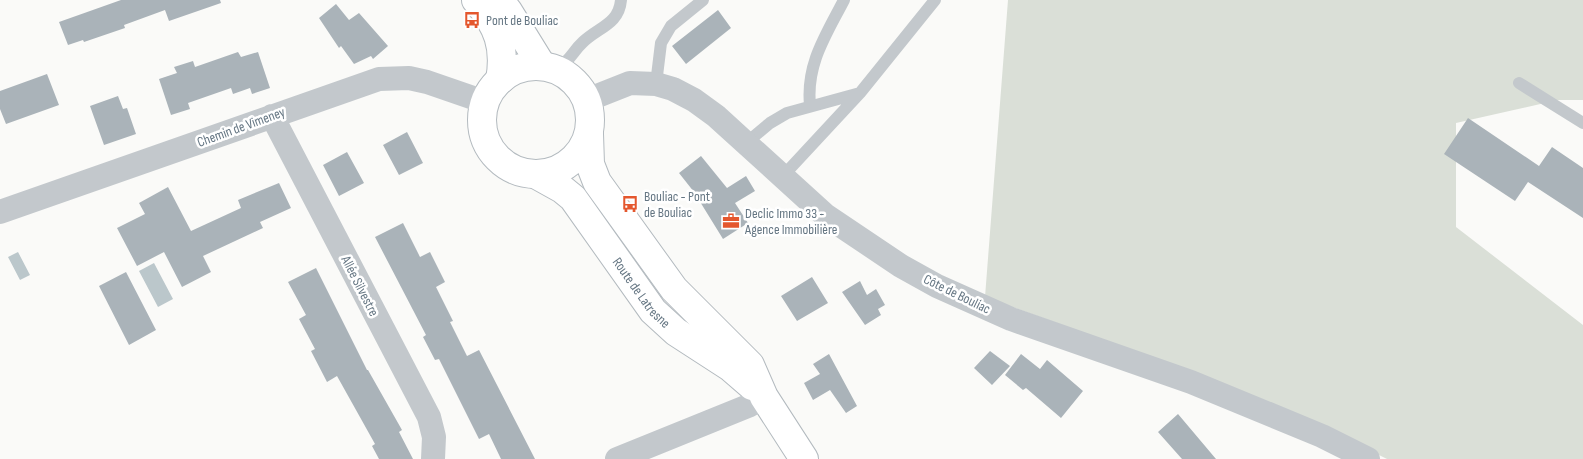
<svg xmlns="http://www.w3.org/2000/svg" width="1583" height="459" font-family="'Sofia Sans Condensed',sans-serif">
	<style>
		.green { fill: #dadfd7 }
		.water { fill: #bbc7cb }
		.building { fill: #aab3b9 }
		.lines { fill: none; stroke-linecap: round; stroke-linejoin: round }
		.secondary-casing { stroke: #b3babf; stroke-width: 30 }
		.lane { stroke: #c3c8cc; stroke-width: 12 }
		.street { stroke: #c3c8cc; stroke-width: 24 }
		.secondary { stroke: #fff; stroke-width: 28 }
		.labels { text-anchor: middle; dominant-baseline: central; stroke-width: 5; stroke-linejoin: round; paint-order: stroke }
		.poi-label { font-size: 14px; fill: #657683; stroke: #fff; text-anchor: start }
		.street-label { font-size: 14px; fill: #657683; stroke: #fff }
	</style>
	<rect width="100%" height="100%" fill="#fafaf8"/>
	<path class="green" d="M1008,0H1583V100H1558L1456,123V227L1583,325V459H1387L1293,412L1219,382L985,297Z"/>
	<path class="water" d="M18,252L30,275L20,280L8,257Z
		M154,263L173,299L158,307L139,271Z"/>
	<path class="building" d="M121,0H220L221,3L169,21L165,10L124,25L125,28L84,42L83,40L68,45L59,22Z
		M336,4L349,20L359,13L388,46L373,59L371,56L354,64L341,46L339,48L319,18Z
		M718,10L731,28L686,64L672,46Z
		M238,52L241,57L258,52L270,88L252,94L250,88L233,94L231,88L188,103L190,109L171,115L159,79L177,73L174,67L193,61L195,67Z
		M47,74L59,105L6,124L0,109V91Z
		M118,96L123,109L127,108L136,134L104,145L90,106Z
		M1468,118L1539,166L1552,147L1583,168V218L1528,182L1515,201L1444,154Z
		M407,132L423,163L399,175L383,145Z
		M347,152L364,183L339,196L323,165Z
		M701,156L727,188L746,176L755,191L735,203L748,223L723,239L694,192L679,173Z
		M279,183L291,208L260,222L263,228L203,256L211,272L182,287L164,252L137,266L117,228L145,214L139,203L168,187L191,231L241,208L238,200Z
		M403,223L420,257L430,252L445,282L436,287L453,321L450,322L467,356L479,350L535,459H501L489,434L479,439L439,359L435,360L423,337L426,335L375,237Z
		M316,268L367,370H368L402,430L399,432L413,459H379L372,446L375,444L337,376L327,382L311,351L315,349L299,319L306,315L288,282Z
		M126,272L156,330L129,345L99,286Z
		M812,277L828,303L797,321L781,296Z
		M860,281L867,295L876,289L885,305L878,309L881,315L865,325L842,292Z
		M990,351L1010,366L992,385L974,368Z
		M829,354L857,406L846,413L830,390L813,400L804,383L820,374L813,364Z
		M1021,354L1040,369L1047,360L1083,391L1061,418L1026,388L1023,390L1005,375Z
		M1178,414L1216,459H1182L1158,432Z"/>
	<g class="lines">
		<g class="secondary-casing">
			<g id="secondary">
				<path d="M476,0C498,26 506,47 500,80"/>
				<path d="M499,0L508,11L542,66"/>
				<circle cx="536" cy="120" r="54"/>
				<path d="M589,134L590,164L597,182L674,289L750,365L764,397L804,459"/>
				<path id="s1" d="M535,174L562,189L573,198L653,311L676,332L730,367L752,386"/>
			</g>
		</g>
		<path class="lane" d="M556,70C572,59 572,52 583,42C599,27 619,24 621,0
			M1519,83L1583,123
			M656,84L661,43L671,26L703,0
			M810,105C806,64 826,35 844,0
			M746,143L770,123L787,113L860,93
			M782,177L860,93L935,0"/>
		<path class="street" d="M587,100L630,83L656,84L673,89L694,100L716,116L825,215L901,266L937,286L1011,319L1191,382L1322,436L1368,459
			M272,116L429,417L434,437L433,459
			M0,212L379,79L409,78L427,82L485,102
			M617,459L748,406L764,397"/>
		<use href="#secondary" class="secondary"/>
	</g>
	<defs>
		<g id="bus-bare" transform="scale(1.35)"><path d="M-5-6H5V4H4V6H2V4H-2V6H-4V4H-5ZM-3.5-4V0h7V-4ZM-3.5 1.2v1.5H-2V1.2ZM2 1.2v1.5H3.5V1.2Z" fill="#e4572e" stroke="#fff" stroke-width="2.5" paint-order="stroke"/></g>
		<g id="office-bare" transform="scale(1.35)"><path d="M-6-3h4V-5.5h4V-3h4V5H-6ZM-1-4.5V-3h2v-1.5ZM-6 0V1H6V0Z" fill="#e4572e" stroke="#fff" stroke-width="2.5" paint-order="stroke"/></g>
	</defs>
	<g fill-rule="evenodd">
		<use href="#bus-bare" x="472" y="20"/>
		<use href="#bus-bare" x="630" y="204"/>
		<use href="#office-bare" x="731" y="221"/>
	</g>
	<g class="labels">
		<g class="poi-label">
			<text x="486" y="20">Pont de Bouliac</text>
			<text x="644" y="196">Bouliac - Pont<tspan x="644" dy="16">de Bouliac</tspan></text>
			<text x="745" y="213">Declic Immo 33 -<tspan x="745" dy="16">Agence Immobilière</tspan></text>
		</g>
		<g class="street-label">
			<text transform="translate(241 127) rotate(-20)">Chemin de Vimeney</text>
			<text transform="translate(360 286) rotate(63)">Allée Silvestre</text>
			<text stroke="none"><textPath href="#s1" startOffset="162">Route de Latresne</textPath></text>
			<text transform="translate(957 294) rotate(26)">Côte de Bouliac</text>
		</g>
	</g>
</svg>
